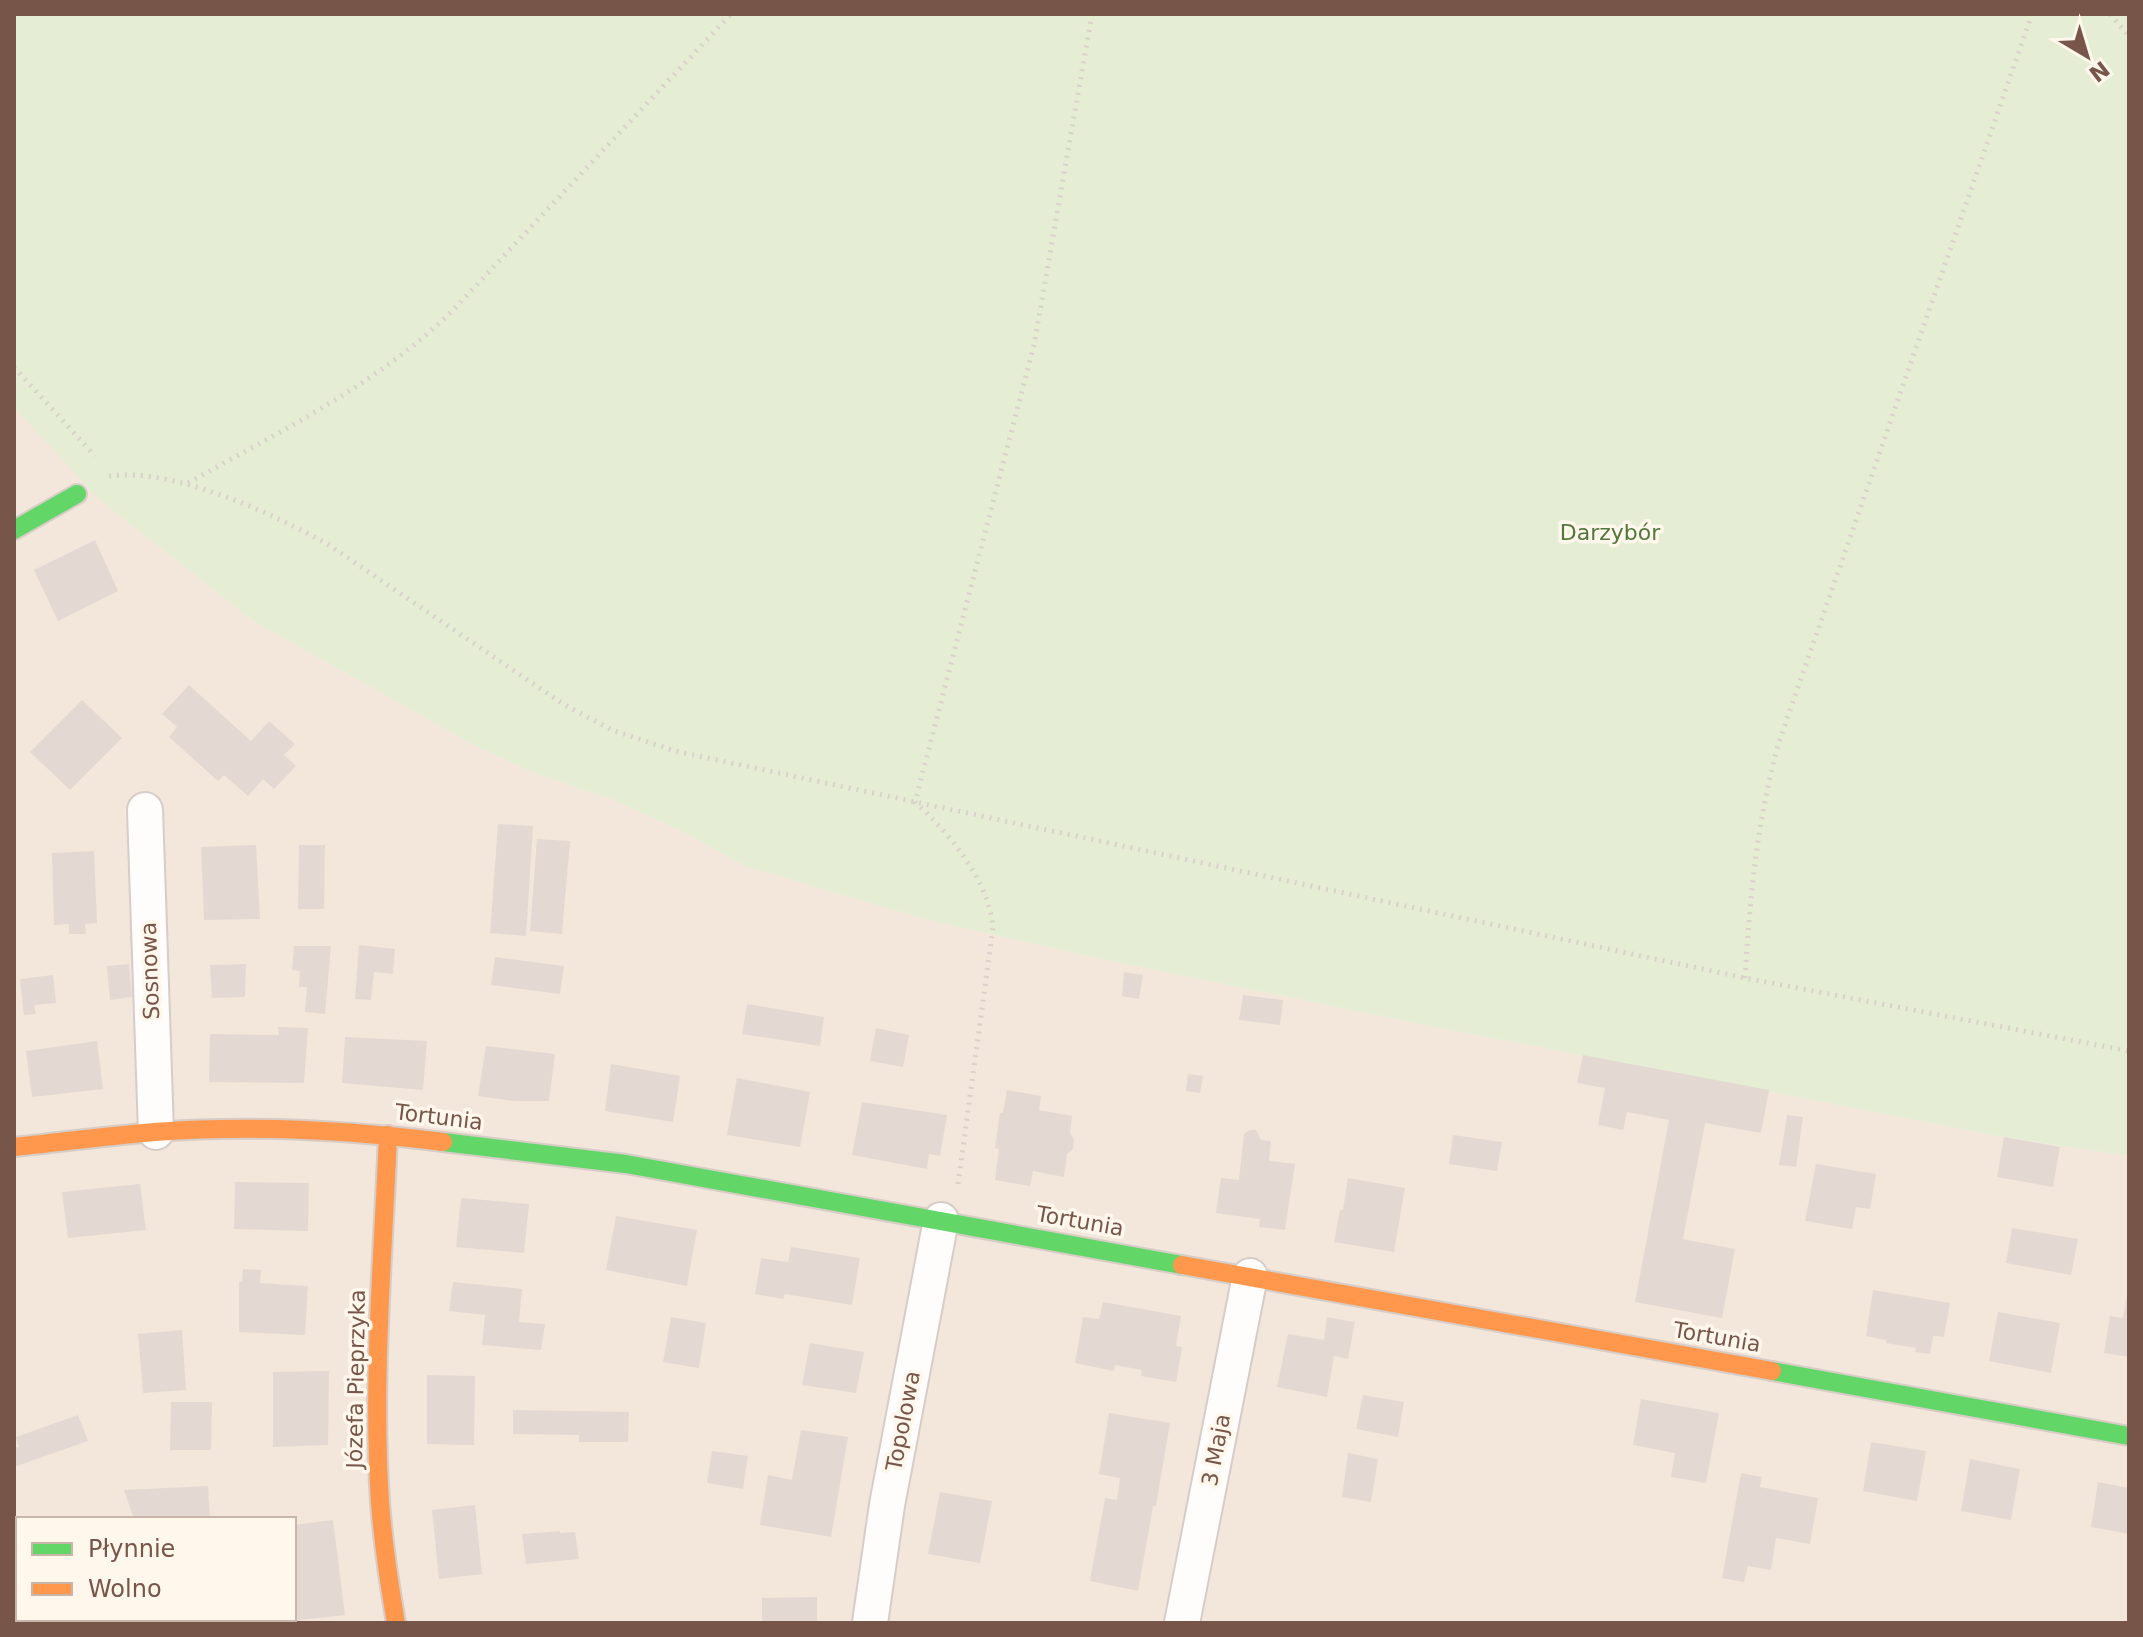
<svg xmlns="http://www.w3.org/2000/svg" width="2143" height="1637" font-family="'DejaVu Sans',sans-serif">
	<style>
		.residential { fill: #f3e6db; fill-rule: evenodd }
		.green { fill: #e5eed4 }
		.building { fill: #e4d9d2 }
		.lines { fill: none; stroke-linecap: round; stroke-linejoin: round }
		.street-casing { stroke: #d6cdc8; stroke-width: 38 }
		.fast-casing { stroke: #d7cdc7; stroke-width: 22 }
		.slow-casing { stroke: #d7cdc7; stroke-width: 22 }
		.path { stroke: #dad1cd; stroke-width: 5; stroke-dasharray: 2 6; stroke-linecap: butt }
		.street { stroke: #fefdfc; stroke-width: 34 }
		.fast { stroke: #63d668; stroke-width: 18 }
		.slow { stroke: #ff974d; stroke-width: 18 }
		.labels { text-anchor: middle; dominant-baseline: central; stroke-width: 7; stroke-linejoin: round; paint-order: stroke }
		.park-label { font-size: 22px; fill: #52783d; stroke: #fff6ec }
		.street-label { font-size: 22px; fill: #775649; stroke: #fff6ec }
	</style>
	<rect width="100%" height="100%" fill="#f7f1eb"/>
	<path class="residential" d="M14,392L100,500L255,622L474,745L537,774L614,800L686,833L745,866L928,920L1116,962L1446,1029L2004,1137L2129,1156V1623H14ZM18,1519H294V1619H18Z"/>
	<path class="green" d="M14,14H2129V1156L2004,1137L1446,1029L1116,962L928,920L745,866L686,833L614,800L537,774L474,745L255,622L100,500L14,407Z"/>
	<path class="building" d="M95,540L118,591L58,621L34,570Z
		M189,685L251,741L269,721L295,744L284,755L296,766L274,789L263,779L248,796L224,775L218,781L169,737L177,727L162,714Z
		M82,700L122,738L70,790L30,752Z
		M498,824L533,826L526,936L490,933Z
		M537,839L570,841L562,934L530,931Z
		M256,845L260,919L204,920L201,847Z
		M299,845H325L324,909H298Z
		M94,851L97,923L85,924L86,934H69V924L54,925L52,853Z
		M359,945L395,949L393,974L374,972L371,1000L355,999Z
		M294,946H331L325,1014L305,1012L307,987H299L300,971L292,970Z
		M495,957L564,966L560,994L491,985Z
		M129,964L132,997L110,1000L107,966Z
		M246,964L245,997L212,998L210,965Z
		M1124,972L1143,975L1139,999L1122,996Z
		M53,975L56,1003L34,1005L36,1014L24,1015L20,979Z
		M1243,995L1283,1000L1280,1025L1239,1020Z
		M747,1004L824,1017L820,1046L742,1034Z
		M278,1027L308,1028L304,1083L209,1082L210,1034L279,1035Z
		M876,1028L909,1035L903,1067L870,1061Z
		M345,1037L427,1041L423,1090L342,1083Z
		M97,1041L103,1089L32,1097L26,1051Z
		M486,1046L555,1054L549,1101H513L478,1096Z
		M1583,1055L1769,1090L1761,1133L1705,1123L1683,1239L1735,1249L1722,1318L1635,1302L1669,1120L1627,1112L1623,1130L1598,1125L1605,1088L1577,1083Z
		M611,1064L680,1076L673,1122L605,1111Z
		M1188,1074L1203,1076L1200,1093L1186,1091Z
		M737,1078L810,1092L800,1147L727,1135Z
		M1007,1090L1041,1096L1039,1110L1072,1116L1070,1133L1074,1140L1073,1149L1067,1154L1064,1177L1033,1171L1030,1186L995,1180L999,1149L995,1148L1000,1113H1003Z
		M862,1102L947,1115L940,1156L929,1154L927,1169L852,1155Z
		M1787,1115L1803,1117L1796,1167L1779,1165Z
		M1250,1130H1256L1261,1140L1271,1141L1269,1161L1295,1164L1285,1230L1259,1227L1260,1219L1216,1213L1221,1178L1239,1180L1244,1134Z
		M1453,1135L1502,1142L1497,1171L1449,1164Z
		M2004,1137L2060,1147L2053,1187L1997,1177Z
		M1816,1164L1876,1174L1870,1209L1856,1207L1852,1229L1805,1221Z
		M1348,1178L1405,1188L1394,1252L1334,1242L1340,1210H1343Z
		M235,1182L309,1183L308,1231L234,1229Z
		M140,1184L146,1230L68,1238L62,1192Z
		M461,1198L529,1204L524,1253L456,1247Z
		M616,1216L697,1230L687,1286L606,1270Z
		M2012,1228L2078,1239L2071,1275L2006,1263Z
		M791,1247L860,1258L852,1305L785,1294L783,1299L755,1294L761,1258L788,1262Z
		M243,1269L261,1270L260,1283L308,1286L305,1335L239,1332V1281L242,1282Z
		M453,1282L522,1289L519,1322L545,1324L541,1350L482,1345L485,1315L449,1311Z
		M1873,1290L1950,1303L1944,1337L1933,1336L1930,1354L1915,1352L1916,1348L1886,1343V1340L1866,1336Z
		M2127,1295H2129V1357L2104,1353L2110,1316L2123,1318Z
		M1103,1302L1181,1316L1176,1346L1182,1347L1176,1382L1141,1376L1142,1370L1115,1365L1114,1371L1075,1363L1083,1317L1099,1319Z
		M1998,1312L2060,1323L2051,1373L1989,1361Z
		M671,1317L706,1323L699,1368L663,1362Z
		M1327,1317L1355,1322L1348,1359L1334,1356L1327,1397L1277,1387L1288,1334L1324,1340Z
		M182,1330L186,1390L143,1393L138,1334Z
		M810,1343L864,1352L856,1393L802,1385Z
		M329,1371L328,1445L273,1447V1372Z
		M427,1375L475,1376L474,1445L427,1444Z
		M1363,1395L1404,1402L1398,1437L1356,1429Z
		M1641,1399L1719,1413L1706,1483L1671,1477L1675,1453L1633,1445Z
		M171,1402H212L211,1450H170Z
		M513,1410L629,1412L628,1442H579V1435L513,1434Z
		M1109,1413L1170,1423L1156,1506H1153L1138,1591L1090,1581L1105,1498L1117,1500L1120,1478L1099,1474Z
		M78,1415L88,1441L14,1467V1448L19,1447L16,1437Z
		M801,1430L848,1437L831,1537L760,1525L768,1475L792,1480Z
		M1871,1442L1926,1451L1917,1501L1863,1491Z
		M712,1451L748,1456L743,1489L707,1483Z
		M1348,1453L1378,1459L1371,1502L1342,1497Z
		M1970,1459L2020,1469L2011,1520L1961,1511Z
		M1741,1473L1762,1477L1760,1487L1818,1498L1810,1544L1776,1538L1771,1570L1748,1566L1744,1582L1722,1578Z
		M2098,1482L2129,1488V1534L2091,1527Z
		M208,1486L210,1519H134L124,1490Z
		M940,1492L992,1501L980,1563L928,1554Z
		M475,1505L482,1574L439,1579L432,1510Z
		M333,1520L345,1615L300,1620V1623H267V1619H294V1525Z
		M560,1531V1533L575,1532L579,1559L526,1564L522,1534Z
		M817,1597V1623H762V1598Z"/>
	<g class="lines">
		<g class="street-casing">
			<path id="street" d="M145,810L156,1132
				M870,1623L887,1505L941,1220
				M1182,1623L1250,1276"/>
		</g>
		<g class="fast-casing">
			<path id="fast" d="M14,530L77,494
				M443,1142L626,1164L1182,1265
				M1772,1371L2129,1436"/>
		</g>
		<g class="slow-casing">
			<path id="slow" d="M388,1135C383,1257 372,1380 380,1502C383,1543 389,1583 396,1623
				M14,1147C61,1142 108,1136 155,1132C250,1125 348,1130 443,1142
				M1182,1265L1772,1371"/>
		</g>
		<path class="path" d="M2110,14L2129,36
			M14,367L95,456
			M109,476C173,467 274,514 329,545L563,704L612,730L675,751L1745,978L2129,1051
			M188,483C280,431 379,384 454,309L731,14
			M1745,978C1750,897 1757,820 1779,742L2032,14
			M958,1184L993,928C989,880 949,833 915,802L1034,345L1092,14"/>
		<use href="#street" class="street"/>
		<use href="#fast" class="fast"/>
		<use href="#slow" class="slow"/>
	</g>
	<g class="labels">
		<g class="park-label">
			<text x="1610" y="532">Darzybór</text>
		</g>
		<g class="street-label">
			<text transform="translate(150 971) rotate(-92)">Sosnowa</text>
			<text transform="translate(439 1117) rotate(7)">Tortunia</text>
			<text transform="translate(1080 1221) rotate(10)">Tortunia</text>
			<text transform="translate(1717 1337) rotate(10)">Tortunia</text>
			<text transform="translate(356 1379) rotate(-89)">Józefa Pieprzyka</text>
			<text transform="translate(903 1421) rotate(-79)">Topolowa</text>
			<text transform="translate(1216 1450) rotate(-79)">3 Maja</text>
		</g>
	</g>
	<rect width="2143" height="1637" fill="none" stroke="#775649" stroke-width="32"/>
	<rect x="16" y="1517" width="280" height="104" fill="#fff6ec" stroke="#c9b6ab" stroke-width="2"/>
	<rect x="32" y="1543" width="40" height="12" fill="#63d668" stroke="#c9b6ab" stroke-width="2"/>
	<text x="88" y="1557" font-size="24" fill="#775649">Płynnie</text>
	<rect x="32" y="1583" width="40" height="12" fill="#ff974d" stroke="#c9b6ab" stroke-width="2"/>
	<text x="88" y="1597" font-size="24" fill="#775649">Wolno</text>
	<g transform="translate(2087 56) rotate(142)" stroke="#fff6ec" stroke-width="6" paint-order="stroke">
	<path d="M0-6L14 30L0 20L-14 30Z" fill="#775649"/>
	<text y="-12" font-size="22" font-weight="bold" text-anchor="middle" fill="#775649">N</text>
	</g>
</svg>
